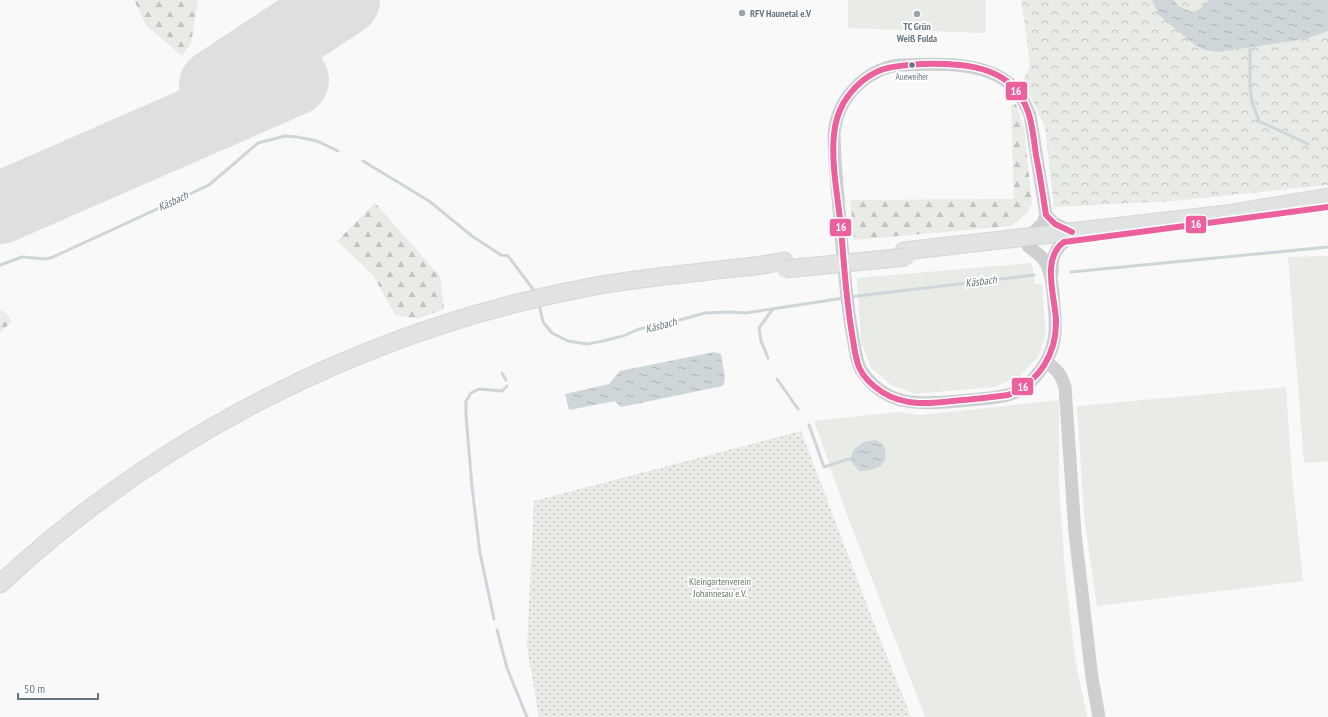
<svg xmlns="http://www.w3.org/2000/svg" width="1328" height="717" font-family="'PT Sans Narrow',sans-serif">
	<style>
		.grass { fill: #e8ebe6 }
		.forest { fill: url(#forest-firs) }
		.park { fill: url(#park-crowns) }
		.garden { fill: url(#garden-dots) }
		.water { fill: url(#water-ripples) }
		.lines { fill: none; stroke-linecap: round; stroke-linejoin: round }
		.stream { stroke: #ced6d9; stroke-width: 3 }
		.runway { stroke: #dedfe0; stroke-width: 72 }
		.major-casing { stroke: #d5d6d7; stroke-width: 19 }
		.minor { stroke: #cecfd0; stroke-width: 13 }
		.major { stroke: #e1e2e2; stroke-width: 17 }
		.major-bridge-casing { stroke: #d5d6d7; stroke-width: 19; stroke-linecap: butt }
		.major-bridge { stroke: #e1e2e2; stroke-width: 17 }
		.bus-1-casing { stroke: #fff; stroke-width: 9 }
		.bus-1 { stroke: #ec609e; stroke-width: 6 }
		.poi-dot { fill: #99a4ac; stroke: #fff; stroke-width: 1.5 }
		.bus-dot { fill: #657683; stroke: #fff; stroke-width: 1.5 }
		.labels { text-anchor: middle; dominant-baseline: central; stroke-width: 4; stroke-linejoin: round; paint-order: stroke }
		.bus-label { font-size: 9px; fill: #657683; stroke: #fff }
		.poi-label { font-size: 10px; font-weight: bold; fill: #657683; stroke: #fff; text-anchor: start }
		.park-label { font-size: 10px; fill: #687a64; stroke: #fff }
		.water-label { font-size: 11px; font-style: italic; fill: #60757c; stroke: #fff }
		.line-badge { stroke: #fff; stroke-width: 1.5 }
		.badge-label { font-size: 11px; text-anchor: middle; font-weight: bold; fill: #fff }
	</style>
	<defs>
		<pattern id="forest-firs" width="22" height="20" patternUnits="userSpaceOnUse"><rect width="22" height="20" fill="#e8ebe6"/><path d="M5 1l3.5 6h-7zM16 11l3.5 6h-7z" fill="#c0c3c0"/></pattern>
		<pattern id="park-crowns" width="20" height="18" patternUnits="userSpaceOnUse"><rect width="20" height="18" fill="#e8ebe6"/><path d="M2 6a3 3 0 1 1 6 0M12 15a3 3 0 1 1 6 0" fill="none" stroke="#c0c3c0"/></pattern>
		<pattern id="garden-dots" width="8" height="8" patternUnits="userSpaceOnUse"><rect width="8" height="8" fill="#e8ebe6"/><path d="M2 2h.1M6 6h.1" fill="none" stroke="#c0c3c0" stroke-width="1.8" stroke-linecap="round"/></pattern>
		<pattern id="water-ripples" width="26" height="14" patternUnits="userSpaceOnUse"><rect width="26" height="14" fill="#ced6d9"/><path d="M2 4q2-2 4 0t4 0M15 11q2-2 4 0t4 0" fill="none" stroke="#abb2b5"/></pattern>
	</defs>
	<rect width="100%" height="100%" fill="#f9f9f9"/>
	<path class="grass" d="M848,0H986V33L848,28Z
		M1328,256V461L1304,463L1288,257Z
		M1032,263L1035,284H1042L1046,334L1038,357L1020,376L994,387L915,394L893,386L871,368L861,341L857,278Z
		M1286,387L1292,476L1303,581L1097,606L1084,516L1077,406Z
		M1059,400V486L1065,571L1075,659L1087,717H925L846,512L814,421L897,412L920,415Z"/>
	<path class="forest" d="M134,0H198L191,43L182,56L146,25Z
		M1011,104H1016L1024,128L1032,204L1026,214L1011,226L854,240L850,200L1014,199Z
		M375,203L440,276L444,309L417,319L395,315L373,275L337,241Z
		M0,310L6,313L12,321L0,333Z"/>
	<path class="park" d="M1021,0H1328V185L1174,201L1054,207L1045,127L1023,81L1030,66L1027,40Z"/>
	<path class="garden" d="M801,431L875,626L911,717H539L527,647L534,501Z"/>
	<path class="water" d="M1152,0H1174L1178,6L1194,13L1207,3L1208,0H1328V31L1306,39L1218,52L1204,50L1195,45L1159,15Z
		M714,352L721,354L725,379L723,386L621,407L615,401L569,410L565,394L609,384L620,371Z
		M875,440L883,444C891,466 878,470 859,471L851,461L853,450L864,442Z"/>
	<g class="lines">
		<path class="stream" d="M1250,47V87L1252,102L1259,121L1308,144
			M363,161L429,201L472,236L501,255L508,256L536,293
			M0,265L22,257L46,259L53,257L209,185L258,143L285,136L297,137L317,141L338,151
			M1071,272L1328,247
			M849,297L1034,275
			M539,304L543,322L552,333L568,341L587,344L603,341L623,336L639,329L665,324L705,313L730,312L746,313L844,298
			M768,358L761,341L759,328L772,310
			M502,373L506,380
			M777,379L798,409
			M809,425L824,467L852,458
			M494,619L480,553L472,487L466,415V401L471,393L479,389L502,391L507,386
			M497,630L507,668L527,717"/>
		<path class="runway" d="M215,85L344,0
			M0,208L293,80"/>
		<g class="major-casing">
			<path id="major" d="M904,251L1227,214L1328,197
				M0,584C163,432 371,328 590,287C627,280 665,276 702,272C730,268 757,267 784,261"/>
		</g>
		<path class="minor" d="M1046,215L1055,224L1072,232
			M1028,246C1032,250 1040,254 1043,259C1052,269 1053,292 1054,305C1057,330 1056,351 1039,372C1033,380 1025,388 1016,392C1000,399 976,399 959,401C920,404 886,408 861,370C856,361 855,348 853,338C847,307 845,277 842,246C840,218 837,189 835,161C835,152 834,143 834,134C837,98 865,70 899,65C934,64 982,60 1010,84C1020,92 1025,104 1030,115L1046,215L1043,223L1028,238
			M1052,274C1052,260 1053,251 1064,242
			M1047,362C1058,371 1061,374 1065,387L1075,533L1092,678L1099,717"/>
		<use href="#major" class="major"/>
		<g class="major-bridge-casing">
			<path id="major-bridge" d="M785,269L906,257"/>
		</g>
		<use href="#major-bridge" class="major-bridge"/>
		<g class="bus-1-casing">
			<path id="bus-1" d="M1064,242C1041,258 1055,297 1056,320C1057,354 1039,382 1008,395C993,397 978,399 963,400C935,403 907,408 882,392C873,386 863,377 859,367C855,357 854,345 852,334C846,299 844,264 841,228C838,197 831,165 834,134C835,123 839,111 844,102C853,88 866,76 881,70C894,65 908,65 922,64C954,63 999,64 1019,94C1032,112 1033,134 1036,155C1040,175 1043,195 1046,215L1055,224L1072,232
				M1064,242L1328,207"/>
		</g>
		<use href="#bus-1" class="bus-1"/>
	</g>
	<g class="poi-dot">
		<circle cx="742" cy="13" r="4"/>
		<circle cx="917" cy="14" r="4"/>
	</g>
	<circle class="bus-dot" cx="912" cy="65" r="3.5"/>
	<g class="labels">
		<g class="bus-label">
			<text x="912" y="76">Aueweiher</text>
		</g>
		<g class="poi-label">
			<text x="750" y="13">RFV Haunetal e.V</text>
			<text x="917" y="26" text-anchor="middle">TC Grün<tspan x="917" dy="12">Weiß Fulda</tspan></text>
		</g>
		<g class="park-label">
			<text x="720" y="581">Kleingartenverein<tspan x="720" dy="12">Johannesau e.V.</tspan></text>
		</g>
		<g class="water-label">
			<text transform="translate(173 201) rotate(-25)">Käsbach</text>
			<text transform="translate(981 281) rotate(-7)">Käsbach</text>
			<text transform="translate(661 325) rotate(-15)">Käsbach</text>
		</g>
	</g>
	<g class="line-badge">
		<rect x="1005" y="81" width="23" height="20" rx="4" fill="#ec609e"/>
		<rect x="1185" y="215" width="22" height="19" rx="4" fill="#ec609e"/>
		<rect x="829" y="218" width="23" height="19" rx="4" fill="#ec609e"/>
		<rect x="1011" y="377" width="23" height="19" rx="4" fill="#ec609e"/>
	</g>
	<g class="badge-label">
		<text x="1016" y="95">16</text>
		<text x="1196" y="228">16</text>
		<text x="841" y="231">16</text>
		<text x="1023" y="391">16</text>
	</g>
	<path d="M18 693v6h80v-6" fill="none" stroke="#657683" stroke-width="2"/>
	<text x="24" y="693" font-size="12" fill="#657683" stroke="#ffffff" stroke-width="3" paint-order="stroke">50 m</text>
</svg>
